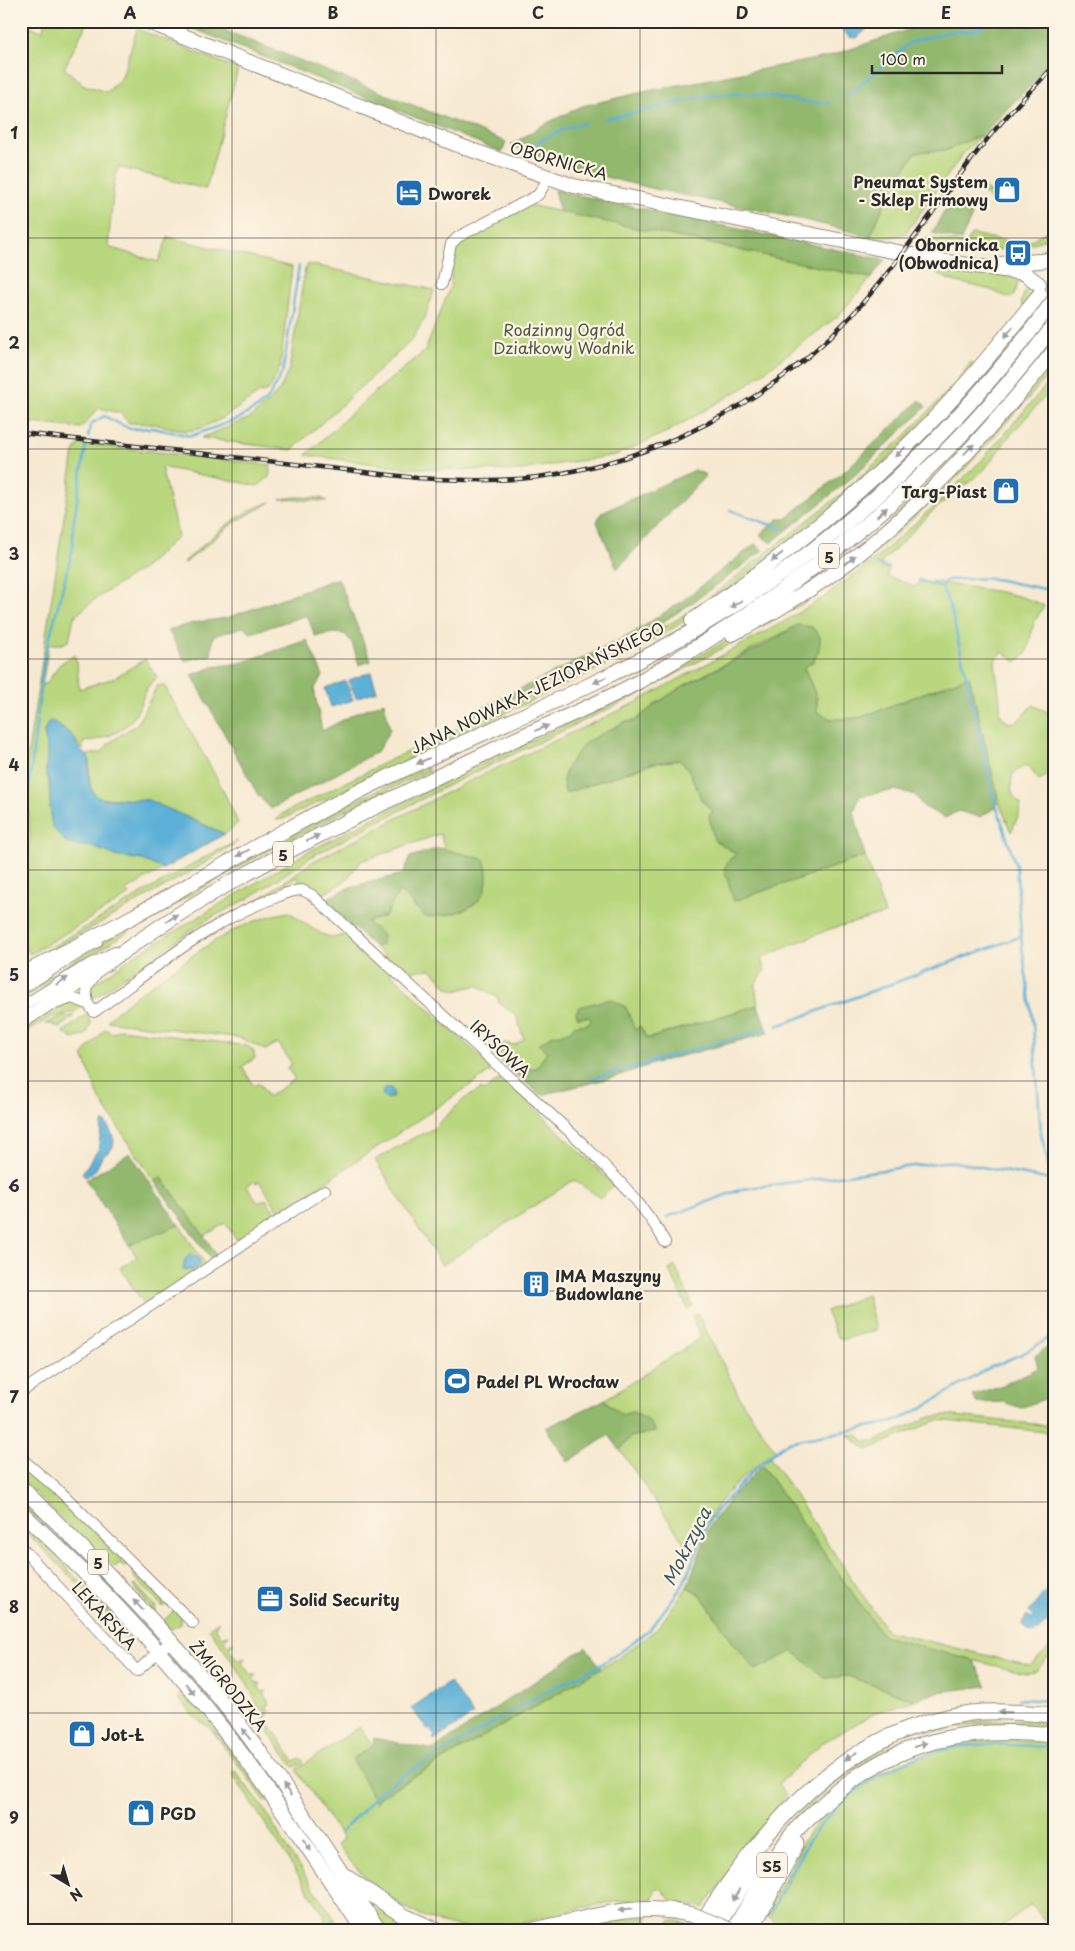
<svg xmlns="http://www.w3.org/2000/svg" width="1075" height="1951" font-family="'Playpen Sans',sans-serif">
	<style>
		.green { fill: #b9d77e; stroke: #728154 }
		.forest { fill: #92b86d; stroke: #5e724c }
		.water { fill: #5bb0d7; stroke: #436e81 }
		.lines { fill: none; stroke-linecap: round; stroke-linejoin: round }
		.stream { stroke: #5bb0d7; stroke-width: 2.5 }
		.minor-casing { stroke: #918a7e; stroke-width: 12 }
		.major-casing { stroke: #918a7e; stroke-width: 16 }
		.highway-casing { stroke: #918a7e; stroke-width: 17 }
		.minor { stroke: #fff; stroke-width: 10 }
		.major { stroke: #fff; stroke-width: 14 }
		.highway { stroke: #fff; stroke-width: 15 }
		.rail-casing { stroke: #2b2b2b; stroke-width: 4.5 }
		.rail { stroke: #fcf5e5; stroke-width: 2.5; stroke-dasharray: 8; stroke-linecap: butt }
		.major-bridge-casing { stroke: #918a7e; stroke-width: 16; stroke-linecap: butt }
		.highway-bridge-casing { stroke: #918a7e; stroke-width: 17; stroke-linecap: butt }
		.major-bridge { stroke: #fff; stroke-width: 14 }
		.highway-bridge { stroke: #fff; stroke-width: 15 }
		.oneway { fill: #a0a0a0 }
		.grid { fill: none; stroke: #2b2b2b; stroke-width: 1; stroke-opacity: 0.55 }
		.labels { text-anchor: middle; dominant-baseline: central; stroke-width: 4.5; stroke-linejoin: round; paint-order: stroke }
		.shield { fill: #fcf5e5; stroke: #6a6863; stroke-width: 1 }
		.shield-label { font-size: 15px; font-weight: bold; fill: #2b2b2b }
		.street-label { font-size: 16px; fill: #2b2b2b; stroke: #fcf5e5 }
		.poi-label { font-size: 16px; font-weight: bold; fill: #2b2b2b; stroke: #fcf5e5; text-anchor: start }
		.park-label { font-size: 16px; fill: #4e5640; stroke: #fcf5e5 }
		.water-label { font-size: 18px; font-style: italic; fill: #3c5a67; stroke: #fcf5e5 }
		.neatline { fill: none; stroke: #2b2b2b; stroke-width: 2 }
		.grid-label { font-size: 16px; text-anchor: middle; font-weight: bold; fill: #2b2b2b }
	</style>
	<rect width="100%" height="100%" fill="#fcf5e5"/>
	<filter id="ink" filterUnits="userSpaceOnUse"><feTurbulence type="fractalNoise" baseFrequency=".02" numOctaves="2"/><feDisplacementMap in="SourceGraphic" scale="10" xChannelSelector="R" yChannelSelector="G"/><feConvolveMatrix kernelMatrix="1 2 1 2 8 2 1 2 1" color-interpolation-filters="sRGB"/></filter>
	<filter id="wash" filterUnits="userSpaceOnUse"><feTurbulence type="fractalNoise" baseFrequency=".0096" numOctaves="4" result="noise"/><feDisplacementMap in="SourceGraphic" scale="20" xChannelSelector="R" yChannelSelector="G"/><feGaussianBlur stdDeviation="1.12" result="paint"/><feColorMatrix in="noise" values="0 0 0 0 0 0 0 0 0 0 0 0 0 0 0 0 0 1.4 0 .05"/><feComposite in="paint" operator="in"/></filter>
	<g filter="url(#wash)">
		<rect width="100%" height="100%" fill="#f7e9d1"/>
		<path class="green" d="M46,21H88L64,68L84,85L107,92L122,77L137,29L238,69L206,189L118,167L114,184L108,247L158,262L168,237L292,267L280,368L268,391L260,393L223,418L199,429L186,431L154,424L129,423L120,413L99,408L81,428L21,422V23L42,31Z
			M983,134L963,154L905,234L882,239L870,237L889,193L916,152L947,150Z
			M981,185L1002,203L1000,207L982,192Z
			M529,205L871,278L838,316L743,388L669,431L616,455L515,471L406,468L306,455L370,396L425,351L451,285L452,257L457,245L471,233Z
			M1054,227V235C1019,253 958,254 919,248L923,237L966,244L972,234L1015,243L1029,241Z
			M1054,243V251L1038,255L1043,248Z
			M918,262L1021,275L1014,296L1009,298L991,290L949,280Z
			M308,264L434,290L425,318L411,341L292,450L201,438L250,418L270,401L280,389L289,370L305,269Z
			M1054,267V312C1042,298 1040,281 1054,267Z
			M1029,280L1032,291L1023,309L1021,302Z
			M1024,322L1026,324L1022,329L932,432L893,471L821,533L822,536L750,586L832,521Z
			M1054,358V366L1033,393L961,473L893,537L853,570L813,598L638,695L453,783L314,855L249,898L203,922L91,1000L90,987L92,985L137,954L304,854L447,780L628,695L781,611L836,575Z
			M971,362L974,364L967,377L873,474L698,613L631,653L283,819L276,820L280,815L390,760L611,657L676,620L713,595L840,495L905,436L956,383Z
			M1054,376V387L1012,433L984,470L933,511L882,562L880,567L889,570L887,576L916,587L919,581L933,586L932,581C968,589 1011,589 1044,606L1034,622L1027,653L1016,662L1003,652L995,660C996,679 1001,695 1000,714L1008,723L1017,722L1033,705L1051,714L1054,750L1052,773L1039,780L1027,765L1013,773C1010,788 1009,794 1021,804L1020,812L1011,832L999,802L969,676L859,718L831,719L817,713V698L804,667L814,661L811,627L798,625L685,685L657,703L635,721L625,722L586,742L568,766L563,780L565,793L654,763L679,760L688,768L702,801L713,811L724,846L737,854L734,901L865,856L885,914L830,929L761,958L765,971L755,985L758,1005L646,1039L640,1026L635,1030L602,1001L588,1005V1017L591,1020L588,1024L573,1026L571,1031L542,1048L547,1051C546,1059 539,1067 532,1069L515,1062L507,1067L499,1059L502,1045L504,1043L515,1045L524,1039L516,1015L499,1003L498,998L477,985L455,991L447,987L431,969L417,970L406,976L375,947L366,922L386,916L399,891L407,896L415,908L469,855L445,850L440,834L361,861L346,880L322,895L301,886L298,877C282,883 270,896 254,903L312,862L467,782L635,703L785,621L824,597L874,560L941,500L982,460Z
			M80,443L271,465L269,477L258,486L161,467L178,536L148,565L94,600L74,617L69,640L63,644H49L42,685L47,683L60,664L74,655L77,663L79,689L114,678L145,659L157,677C143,689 145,695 138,710C128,731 104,740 83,742V750L72,735L54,722L44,730L47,749L46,773L49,780L51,821L63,839L68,844L93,847L119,857L143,860L163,869L125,891L130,895L30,954L21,940L23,882H26V861L30,839L29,811L21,810V799L74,452Z
			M296,497L321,498L327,501L280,499Z
			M271,502L232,524L185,563L184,562C211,539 236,512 271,502Z
			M164,685C189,731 218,775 238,823L225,834L148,800L98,798L90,788L89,758L87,755L102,752L109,743L137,724L157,686Z
			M427,767L429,771L354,806L239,867L137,926L21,1000V994L171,900L353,802Z
			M238,841L197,868L21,968V965L201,859Z
			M289,912C305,922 329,947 347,933L488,1064L490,1072L280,1212L259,1181L256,1183L254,1181L247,1186L258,1203L266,1199L276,1214L237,1240L225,1223L204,1236L162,1178L155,1182L100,1100L83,1055L105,1029L113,1033L121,1029L247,1046L253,1050L255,1058L242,1067L254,1086L259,1083L268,1097L295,1079L287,1068L292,1064L278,1043L265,1050L241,1038L107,1021C123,1003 142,992 161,978C203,948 237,921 289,912Z
			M69,1001L83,1006L74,1012L51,1017L21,1036V1033Z
			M87,1014L91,1024L86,1035L73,1039L63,1032Z
			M74,1016L59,1028L51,1024H45L59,1017Z
			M503,1077L614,1185L601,1198L574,1180L442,1265L375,1160L415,1137L433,1129L464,1099L482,1089L484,1091Z
			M179,1225L204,1262V1268L146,1307L120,1268L137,1257L129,1245Z
			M675,1266L693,1306L688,1309L669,1270Z
			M867,1295L876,1330L844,1339L837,1337L826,1311Z
			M698,1314L741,1400L775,1450C747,1474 713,1499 702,1535H697L687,1547L620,1450L630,1437L655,1431L648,1421L633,1412L622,1415L604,1400L701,1338L692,1317Z
			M945,1415L1054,1426V1433L938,1420L867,1450L848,1435L857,1434L865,1441H874L930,1417Z
			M770,1458L887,1631L1030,1666L1054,1643V1651L1035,1672L1025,1673L890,1640L883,1636L762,1466Z
			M21,1464L40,1479L128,1563L124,1567L120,1563L115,1567L102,1558L21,1479Z
			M21,1494L146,1620L143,1621L84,1559L21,1505Z
			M21,1519L130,1634L126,1637L102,1608L21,1527Z
			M132,1567L168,1603L165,1606H162L135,1578Z
			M136,1585L156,1607L154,1613L134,1586Z
			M687,1587L700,1594L734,1644L793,1651L825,1678L848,1676L915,1700L877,1712L822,1743L778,1784L787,1795L735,1860L737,1863L703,1908L671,1901L662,1889L656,1888L652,1900C604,1898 560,1915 514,1925C440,1941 380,1901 337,1845L343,1839L297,1771L298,1768L360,1727L373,1746L376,1803L379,1797L620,1657L657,1629Z
			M175,1610L181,1617V1624L171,1629L162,1622Z
			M219,1621L215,1627L221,1637L229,1635L224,1640L227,1645L234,1642L229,1649L238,1661L245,1658L242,1663L251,1675H256L253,1679L257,1684L261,1683L259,1687L262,1692L267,1691L264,1695L270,1704L266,1707L270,1712L259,1708L247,1683L209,1628Z
			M174,1660L265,1770L373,1930H369Z
			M181,1693L205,1716L269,1800L266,1802L211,1729L193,1716L177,1697Z
			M262,1712L269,1714L265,1717L294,1761L300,1758L304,1762L294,1767L270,1735Z
			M1000,1720L1054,1722V1728C1036,1727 1018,1724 1000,1724C935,1724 870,1751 822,1795C808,1808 796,1823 783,1838L781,1835C833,1764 912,1723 1000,1720Z
			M1019,1740L1054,1743V1925H1045L1046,1922L1031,1904L1000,1928L1001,1930H776L779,1925L765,1914L807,1835L824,1814L854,1787L896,1765L968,1741Z
			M235,1771L263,1807L292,1856L342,1930H323L325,1916L232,1773Z
			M379,1910L413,1930H385L374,1913Z
			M647,1917V1930H574L617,1920Z
			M672,1920L693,1925L690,1930H660Z"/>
		<path class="forest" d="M174,21H201L506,142L502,152Z
			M934,21H1054V61L983,134L947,150L916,152L889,193L870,237C752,202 625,194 511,145L541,126L582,106L652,90L827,57Z
			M554,190L885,260L871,278L560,212Z
			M964,200L972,216L961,240L932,233L944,212Z
			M920,400L926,407L854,476L771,543L760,535L778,519H785L846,470Z
			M695,470L706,475L617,569L597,522L601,513Z
			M755,544L763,550C724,580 686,609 644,633C588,665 528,691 469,718L467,715L630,635L681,602Z
			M338,578L371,661L359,665L352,643L345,634L335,633L315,636L307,615L251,633L243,627L213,636L211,655L185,661L168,630L198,622L227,618Z
			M798,625L812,627L820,636C820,652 818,658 804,668L817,698V712L831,719L859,718L969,676L999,802L993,809L980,817L958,811L945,818L923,806L915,795L895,790L860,796L854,812L865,856L734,901L724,869L730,859L737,854L714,840L709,816L713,811L702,801L688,768L679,760L654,763L565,793L563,780L568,765L586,742L625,722L635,721L657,703L685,685L766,644Z
			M307,640L323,676L314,689L322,731L356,713L384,702L390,730L377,752L271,809L258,795L192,675L213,667L240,663Z
			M439,848L484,859C498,904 462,916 425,917C416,909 410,897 399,892L385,916L367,922L383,935L382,945L375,947L327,903L328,898L350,887L403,874L410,857Z
			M611,999L626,1007L635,1030L640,1026L647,1039L758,1005L768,1033L659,1062L611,1078L541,1095L507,1067L515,1062L531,1069L537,1068L547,1051L538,1044L551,1036L571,1031L573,1026L588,1024L591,1020L588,1017L578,1018L576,1013L579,1007Z
			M130,1153L179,1225L129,1245L86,1180Z
			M161,1177L209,1243L216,1255L211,1259L155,1182Z
			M1054,1343V1395L1021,1408L1004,1402L977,1403L972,1395L1003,1385L1038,1368L1035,1356Z
			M604,1400L622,1415L633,1412L649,1421L655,1432L630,1437L620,1450L609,1435L568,1462L546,1428Z
			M762,1466L883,1636L974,1661L987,1686L938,1692L915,1700L848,1676L825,1678L793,1651L756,1670L734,1644L700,1594L687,1587L710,1525L735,1493Z
			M586,1647L601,1668L379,1797L376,1803L352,1759L373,1746L374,1738L433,1750Z"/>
		<path class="water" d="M835,21H875L857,38L849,37Z
			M371,672L377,691L356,698L349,680Z
			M346,681L353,700L331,707L325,688Z
			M52,721L72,735L79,748L89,758V783L95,796L104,799L148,800L225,834L163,869L140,859L119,857L93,847L68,844L53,828L51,821L49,780L46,773L47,749L44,733L48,722Z
			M382.5 1093a5.5 5.5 0 1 1 11 0a5.5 5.5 0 1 1-11 0Z
			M104,1121C110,1130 119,1142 110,1151C107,1153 102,1156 101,1159C97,1167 96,1174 85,1176L82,1173L98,1150L102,1124Z
			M190,1255L198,1256L201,1265L193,1271L183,1269L185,1259Z
			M1054,1580V1616L1038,1631L1030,1633L1022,1623L1027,1615L1032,1619L1034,1617L1029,1612Z
			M450,1682L473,1715L434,1740L433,1738L435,1736L431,1729L428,1730L411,1708Z"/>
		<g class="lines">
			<path class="stream" d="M1021,21L1033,27
				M847,96L911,42L948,32L972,31L993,21
				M604,119C651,112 696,92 744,94C772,94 803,105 829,103
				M532,145L566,128L585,123
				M88,437L91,424L104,416L130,429L152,428L191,436L238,419L260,406L268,399L283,371L299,266
				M730,510L782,529
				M876,564L889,568
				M919,580L942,587L952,613L993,795L1016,866L1022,946L1033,1023L1041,1133L1054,1189
				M942,587L944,582L947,580L990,578L1054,591
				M21,855L44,659L73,548V526L86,445
				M777,1026L1022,936
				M591,1079L767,1029
				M667,1217L742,1189L943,1162H956L1051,1180
				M1019,1699L1054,1701
				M340,1833L379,1793L402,1776L549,1690L597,1667L626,1648L650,1629L683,1585L708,1523L717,1510L749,1475L774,1452L788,1442L894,1422L920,1409L989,1368L1024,1353L1054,1335
				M770,1915C784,1888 796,1859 813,1835C844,1791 899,1757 952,1748C986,1742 1020,1745 1054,1748
				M331,1930L333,1920"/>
		</g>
	</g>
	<g filter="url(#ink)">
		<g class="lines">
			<g class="minor-casing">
				<path id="minor" d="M442,284L451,244L458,237L538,195L548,179
					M21,989L97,942
					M55,1004L72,998L88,1004L94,1012C150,972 204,925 269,900C280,896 291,890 302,890L312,895L582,1143C613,1174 644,1204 665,1242
					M88,1004L86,988L96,974
					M21,1007L81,969L115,952
					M21,1392L325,1190
					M21,1458L64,1495L193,1623
					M21,1547L137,1671L171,1641"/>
			</g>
			<g class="major-casing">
				<path id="major" d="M146,21L463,147L574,186L941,261L1024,273L1039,284
					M1001,264L1052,260
					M692,621C769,567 846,507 913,440C959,395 999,344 1040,294
					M732,634C752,624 772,613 791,601C895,539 979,444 1054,351
					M21,975C58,955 97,936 134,916C217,869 298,821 384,779C490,728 600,686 701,626C832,548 935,451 1029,333
					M21,1022C97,972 168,916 248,873C330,828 413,788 497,748C544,725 594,707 640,681C802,589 942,476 1054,325
					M21,1487C83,1548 145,1609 201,1676C268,1755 322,1844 379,1930
					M21,1512C103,1587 179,1670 245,1758C286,1814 324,1872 363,1930"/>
			</g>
			<g class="highway-casing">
				<path id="highway" d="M343,1875L404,1916L436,1930
					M534,1930C581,1921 624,1904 673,1911
					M697,1930C763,1828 842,1730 970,1713C998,1710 1026,1713 1054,1715
					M715,1930L759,1857
					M734,1930C752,1899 769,1865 791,1836C802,1822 816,1811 829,1799C895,1740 967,1726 1054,1735
					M751,1930L796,1844"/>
			</g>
			<use href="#minor" class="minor"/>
			<use href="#major" class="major"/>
			<use href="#highway" class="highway"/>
			<g class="rail-casing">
				<path id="rail" d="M21,433L417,478C457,480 498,482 538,477C656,461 769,403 851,316C899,264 937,203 981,147C1003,118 1029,93 1054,66"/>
			</g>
			<use href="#rail" class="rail"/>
			<g class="major-bridge-casing">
				<path id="major-bridge" d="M1029,333L1054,300"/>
			</g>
			<g class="highway-bridge-casing">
				<path id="highway-bridge" d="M673,1911L693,1915L729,1930"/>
			</g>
			<use href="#major-bridge" class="major-bridge"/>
			<use href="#highway-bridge" class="highway-bridge"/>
		</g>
		<defs><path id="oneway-solid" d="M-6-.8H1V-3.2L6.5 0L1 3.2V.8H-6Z" transform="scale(1.25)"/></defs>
		<g class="oneway">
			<use href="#oneway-solid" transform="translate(1009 332) rotate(129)"/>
			<use href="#oneway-solid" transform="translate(969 449) rotate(-46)"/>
			<use href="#oneway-solid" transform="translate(900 452) rotate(137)"/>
			<use href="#oneway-solid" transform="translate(882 512) rotate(-41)"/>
			<use href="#oneway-solid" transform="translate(777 557) rotate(142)"/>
			<use href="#oneway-solid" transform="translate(850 560) rotate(-39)"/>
			<use href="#oneway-solid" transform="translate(736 604) rotate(148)"/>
			<use href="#oneway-solid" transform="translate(600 680) rotate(154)"/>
			<use href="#oneway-solid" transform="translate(542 728) rotate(-22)"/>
			<use href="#oneway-solid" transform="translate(423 761) rotate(155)"/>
			<use href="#oneway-solid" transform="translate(313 838) rotate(-27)"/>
			<use href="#oneway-solid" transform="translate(243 853) rotate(151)"/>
			<use href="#oneway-solid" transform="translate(172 918) rotate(-34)"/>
			<use href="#oneway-solid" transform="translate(62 981) rotate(-32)"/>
			<use href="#oneway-solid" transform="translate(138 1605) rotate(-133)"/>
			<use href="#oneway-solid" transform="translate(190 1689) rotate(51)"/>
			<use href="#oneway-solid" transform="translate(1005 1712) rotate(-179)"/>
			<use href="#oneway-solid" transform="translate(246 1734) rotate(-128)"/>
			<use href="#oneway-solid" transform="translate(920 1745) rotate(-18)"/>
			<use href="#oneway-solid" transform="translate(851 1756) rotate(147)"/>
			<use href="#oneway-solid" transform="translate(287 1790) rotate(-125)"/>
			<use href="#oneway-solid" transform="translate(307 1845) rotate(55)"/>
			<use href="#oneway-solid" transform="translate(736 1895) rotate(121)"/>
			<use href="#oneway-solid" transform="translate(625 1910) rotate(174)"/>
		</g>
	</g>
	<path class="grid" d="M232,21V1930M436,21V1930M640,21V1930M844,21V1930M21,238H1054M21,449H1054M21,659H1054M21,870H1054M21,1081H1054M21,1291H1054M21,1502H1054M21,1713H1054"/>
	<defs>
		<g id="shop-square" transform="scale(1.4375)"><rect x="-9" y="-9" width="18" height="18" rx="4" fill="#1f6fb2" stroke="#fcf5e5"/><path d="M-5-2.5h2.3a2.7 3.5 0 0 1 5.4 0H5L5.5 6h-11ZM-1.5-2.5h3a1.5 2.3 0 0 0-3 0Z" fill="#fff"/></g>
		<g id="hotel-square" transform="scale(1.4375)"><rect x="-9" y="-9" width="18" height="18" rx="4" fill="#1f6fb2" stroke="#fcf5e5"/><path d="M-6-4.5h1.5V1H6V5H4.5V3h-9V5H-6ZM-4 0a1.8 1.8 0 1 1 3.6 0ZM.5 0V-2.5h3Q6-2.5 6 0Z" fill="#fff"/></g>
		<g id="bus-square" transform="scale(1.4375)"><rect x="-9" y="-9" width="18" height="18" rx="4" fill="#1f6fb2" stroke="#fcf5e5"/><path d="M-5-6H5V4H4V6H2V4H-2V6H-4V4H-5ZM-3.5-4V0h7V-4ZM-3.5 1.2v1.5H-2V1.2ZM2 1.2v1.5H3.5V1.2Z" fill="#fff"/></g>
		<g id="building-square" transform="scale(1.4375)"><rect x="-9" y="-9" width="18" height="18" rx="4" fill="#1f6fb2" stroke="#fcf5e5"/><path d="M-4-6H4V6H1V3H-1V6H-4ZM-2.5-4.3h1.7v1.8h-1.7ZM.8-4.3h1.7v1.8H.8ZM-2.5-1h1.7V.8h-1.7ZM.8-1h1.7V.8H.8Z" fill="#fff"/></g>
		<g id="stadium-square" transform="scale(1.4375)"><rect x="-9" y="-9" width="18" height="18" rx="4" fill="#1f6fb2" stroke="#fcf5e5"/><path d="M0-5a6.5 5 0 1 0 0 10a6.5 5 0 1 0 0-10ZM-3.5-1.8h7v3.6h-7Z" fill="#fff"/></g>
		<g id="office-square" transform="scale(1.4375)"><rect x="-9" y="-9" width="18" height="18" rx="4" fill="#1f6fb2" stroke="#fcf5e5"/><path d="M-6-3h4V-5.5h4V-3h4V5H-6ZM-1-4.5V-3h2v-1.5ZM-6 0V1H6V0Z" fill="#fff"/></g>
	</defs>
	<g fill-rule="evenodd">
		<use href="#shop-square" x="1007" y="190"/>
		<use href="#hotel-square" x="409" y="193"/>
		<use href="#bus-square" x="1018" y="253"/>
		<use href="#shop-square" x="1006" y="491"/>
		<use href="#building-square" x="536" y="1284"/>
		<use href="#stadium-square" x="457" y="1381"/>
		<use href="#office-square" x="270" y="1599"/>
		<use href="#shop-square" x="82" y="1734"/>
		<use href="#shop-square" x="141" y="1813"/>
	</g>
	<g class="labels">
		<g class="shield">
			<rect x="819" y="543.5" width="20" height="25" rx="4"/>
			<rect x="273" y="841.5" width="20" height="25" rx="4"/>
			<rect x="88" y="1549.5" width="20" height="25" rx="4"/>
			<rect x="757" y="1852.5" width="30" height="25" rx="4"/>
		</g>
		<g class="shield-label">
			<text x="829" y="556">5</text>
			<text x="283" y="854">5</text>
			<text x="98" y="1562">5</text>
			<text x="772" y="1865">S5</text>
		</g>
		<g class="street-label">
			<text transform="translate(559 160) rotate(16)">OBORNICKA</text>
			<text transform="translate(537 687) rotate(-26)">JANA NOWAKA-JEZIORAŃSKIEGO</text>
			<text transform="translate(501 1048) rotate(43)">IRYSOWA</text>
			<text transform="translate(105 1615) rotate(47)">LEKARSKA</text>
			<text transform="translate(229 1685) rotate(51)">ŻMIGRODZKA</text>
		</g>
		<g class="poi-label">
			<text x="988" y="181" text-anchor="end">Pneumat System<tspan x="988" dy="18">- Sklep Firmowy</tspan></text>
			<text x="428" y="193">Dworek</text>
			<text x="999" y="244" text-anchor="end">Obornicka<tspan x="999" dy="18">(Obwodnica)</tspan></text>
			<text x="987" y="491" text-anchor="end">Targ-Piast</text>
			<text x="555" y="1275">IMA Maszyny<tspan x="555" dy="18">Budowlane</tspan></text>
			<text x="476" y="1381">Padel PL Wrocław</text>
			<text x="289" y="1599">Solid Security</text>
			<text x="101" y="1734">Jot-Ł</text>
			<text x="160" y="1813">PGD</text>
		</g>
		<g class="park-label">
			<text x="564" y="329">Rodzinny Ogród<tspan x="564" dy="18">Działkowy Wodnik</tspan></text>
		</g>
		<g class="water-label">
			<text transform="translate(686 1546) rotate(-63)">Mokrzyca</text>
		</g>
	</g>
	<rect width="1075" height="1951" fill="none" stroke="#fcf5e5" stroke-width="55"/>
	<g transform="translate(68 1884) rotate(142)" stroke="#fcf5e5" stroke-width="4" paint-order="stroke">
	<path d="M0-4L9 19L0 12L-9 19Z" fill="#2b2b2b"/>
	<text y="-8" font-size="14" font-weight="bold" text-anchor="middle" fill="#2b2b2b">N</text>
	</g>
	<path d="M872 65v8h130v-8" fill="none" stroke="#2b2b2b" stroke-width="2.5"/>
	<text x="880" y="65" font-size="15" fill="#2b2b2b" stroke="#fcf5e5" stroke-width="4" paint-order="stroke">100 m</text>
	<rect x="28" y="28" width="1020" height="1896" class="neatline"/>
	<g class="grid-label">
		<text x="130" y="19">A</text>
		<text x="333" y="19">B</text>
		<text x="538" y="19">C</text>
		<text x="742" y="19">D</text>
		<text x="946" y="19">E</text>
		<text x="14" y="139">1</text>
		<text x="14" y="349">2</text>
		<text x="14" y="560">3</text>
		<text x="14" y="771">4</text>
		<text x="14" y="981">5</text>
		<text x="14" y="1192">6</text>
		<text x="14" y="1403">7</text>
		<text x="14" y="1613">8</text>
		<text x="14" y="1824">9</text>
	</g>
</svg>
